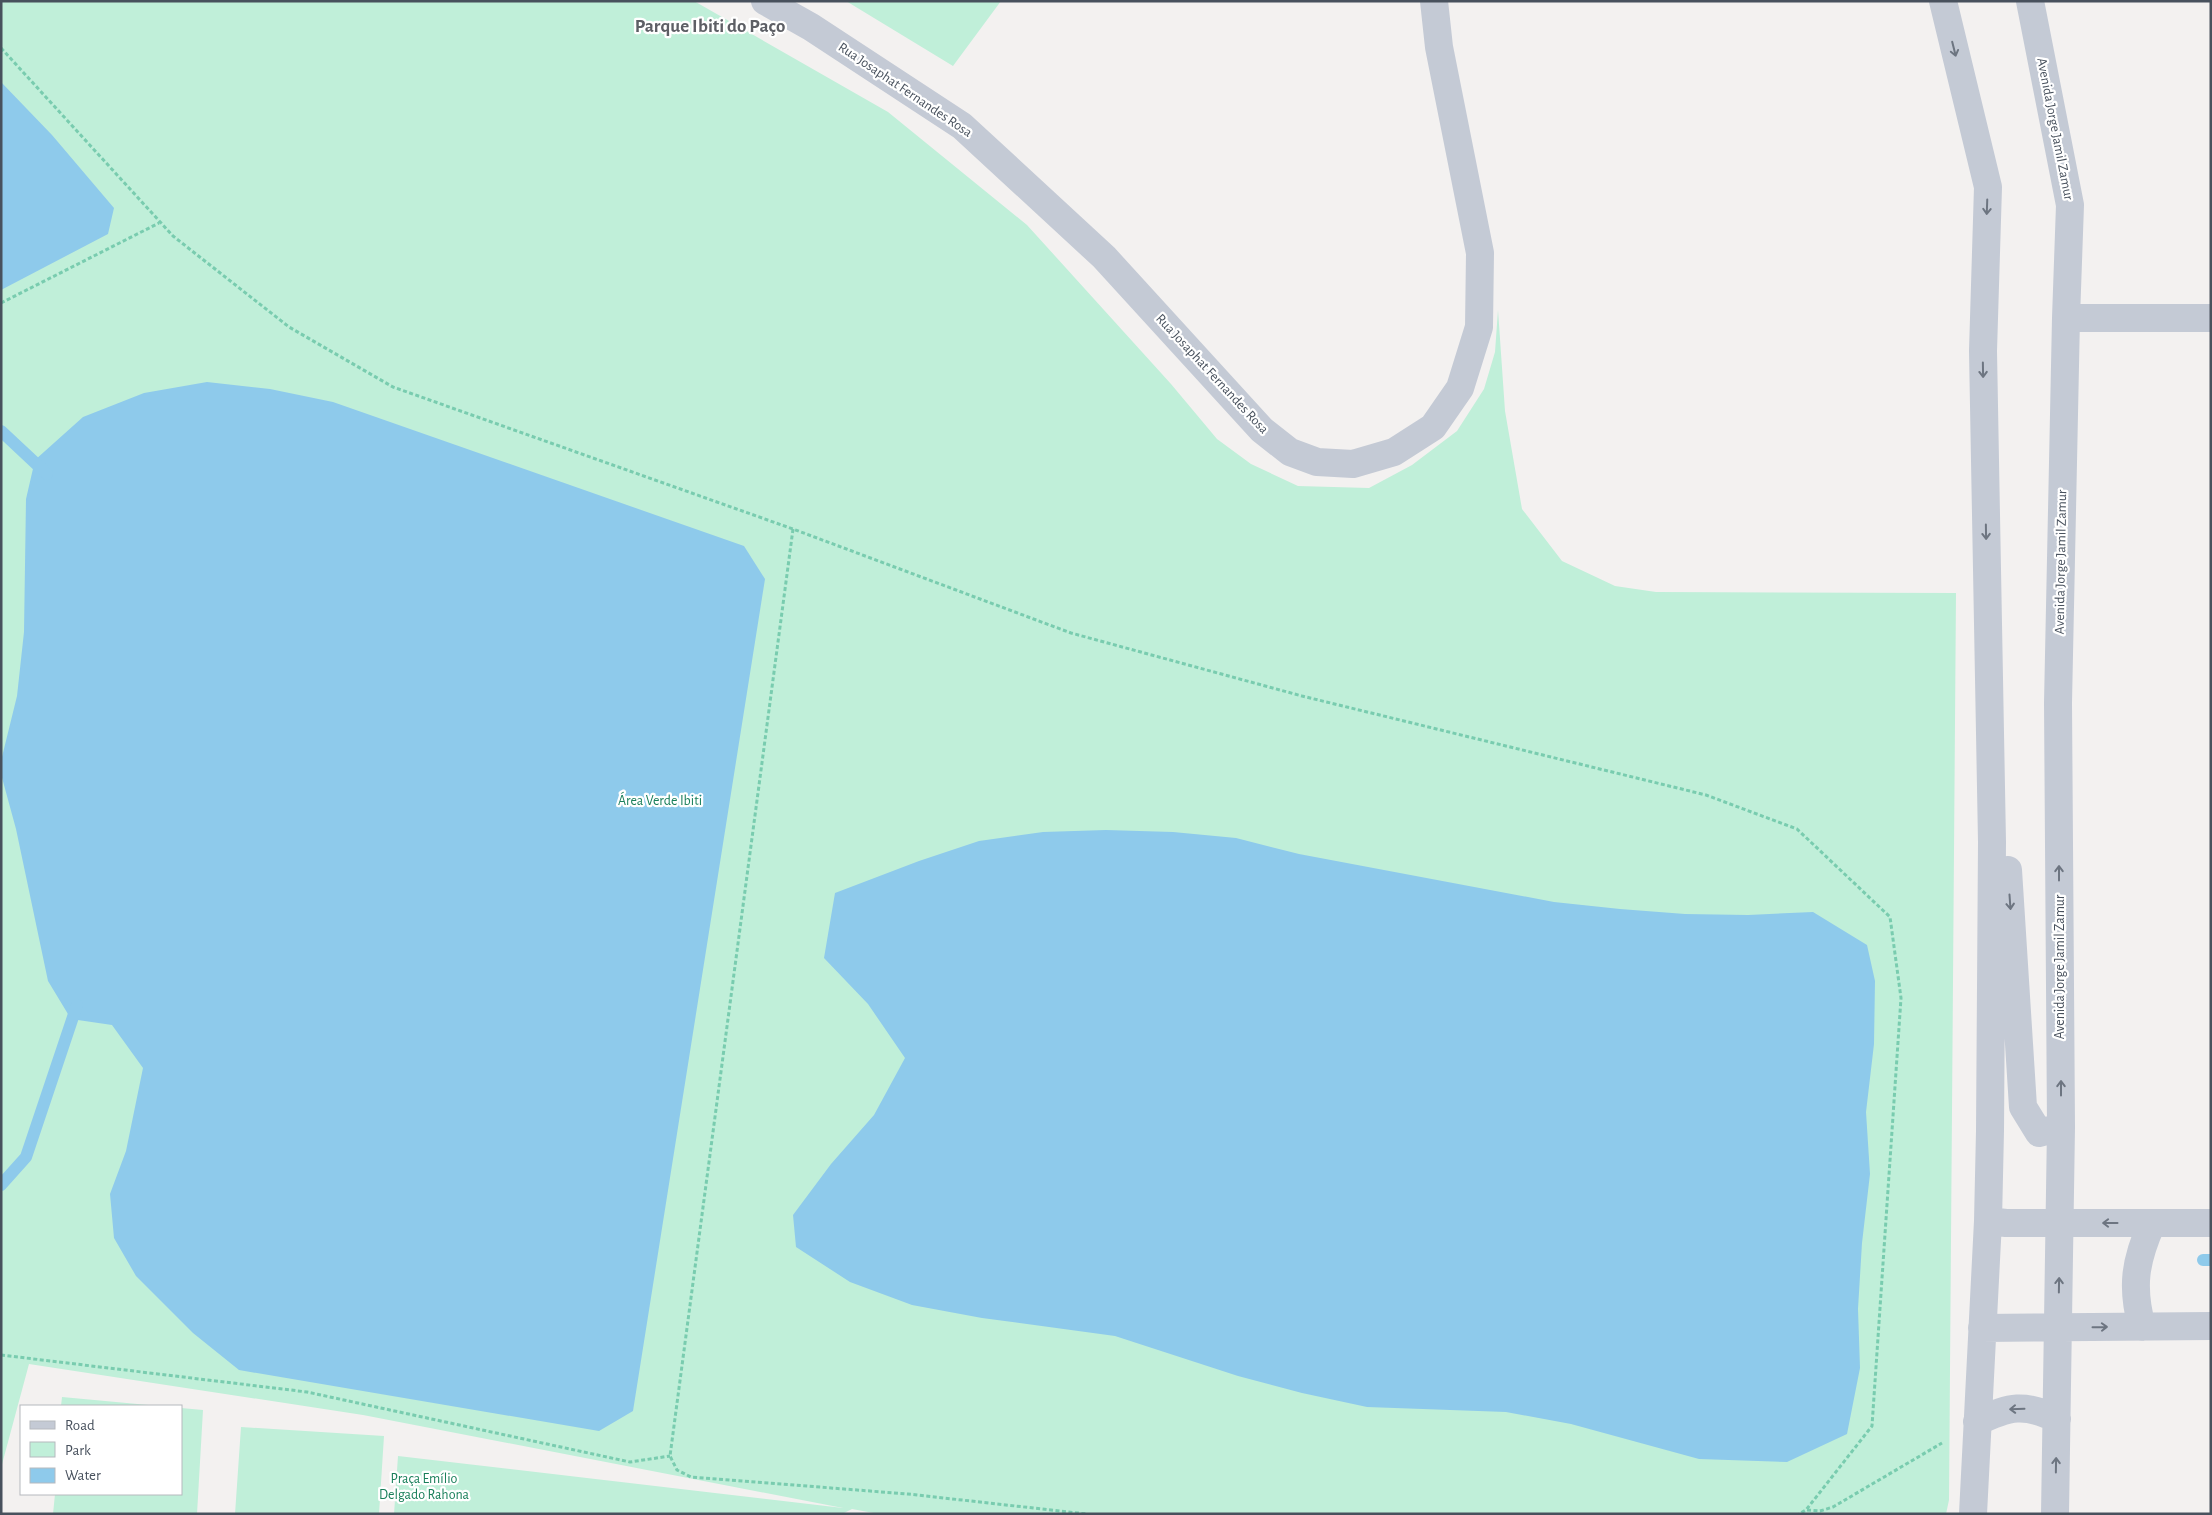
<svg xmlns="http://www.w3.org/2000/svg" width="2212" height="1515" font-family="'Alegreya Sans',sans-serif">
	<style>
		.green { fill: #c0efd9 }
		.water { fill: #8ecaeb }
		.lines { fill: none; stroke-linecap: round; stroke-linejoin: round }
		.stream { stroke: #8ecaeb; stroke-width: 12 }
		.path { stroke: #79ccaf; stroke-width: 3; stroke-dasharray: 4 2.5; stroke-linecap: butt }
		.street { stroke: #c4cad5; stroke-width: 28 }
		.oneway { stroke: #6d7581 }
		.labels { text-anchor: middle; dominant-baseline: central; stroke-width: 4.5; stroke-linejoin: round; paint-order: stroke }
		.street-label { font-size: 14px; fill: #48515d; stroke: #fff }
		.park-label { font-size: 14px; fill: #197f5a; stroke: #fff }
		.district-label { font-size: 19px; font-weight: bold; fill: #5d5f65; stroke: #fff }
	</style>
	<rect width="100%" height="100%" fill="#f3f1f0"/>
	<path class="green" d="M1,1H694L888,112L1027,225L1171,384L1217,439L1251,464L1298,486L1369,488L1412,465L1457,431L1484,389L1495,352L1498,310L1505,411L1522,509L1562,561L1615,586L1656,592L1956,593L1949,1500L1946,1514H879L852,1509L842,1514H394L398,1456L843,1508L363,1415L29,1364L1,1468Z
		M846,1H1001L953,66Z
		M62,1397L159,1406H61Z
		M181,1408L203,1410L197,1514H53L55,1494H181Z
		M241,1427L384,1436L379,1514H235Z"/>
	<path class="water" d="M1,82L52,135L114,208L108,234L1,290Z
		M207,382L270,389L333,402L744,546L765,579L633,1411L599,1431L239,1370L193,1333L136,1276L114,1238L110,1194L126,1151L143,1068L112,1025L71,1019L48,981L16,829L1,774V761L17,696L24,632L26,499L35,460L83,417L144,393Z
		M1106,830L1173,832L1236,838L1299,854L1554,902L1620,909L1685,914L1748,915L1813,912L1867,945L1875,981L1874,1044L1866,1112L1870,1174L1862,1243L1858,1309L1860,1368L1847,1434L1787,1462L1699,1459L1571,1424L1506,1412L1367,1407L1302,1393L1238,1376L1115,1336L982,1318L912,1305L850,1282L796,1247L793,1215L831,1164L874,1115L905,1058L868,1004L824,958L835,893L919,861L979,841L1043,832Z"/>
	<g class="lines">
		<path class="stream" d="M1,431L47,474
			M1,1185L26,1157L77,1005
			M2203,1260H2211"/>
		<path class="path" d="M1,48L173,236L289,327L393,387L793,529L1071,633L1302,696L1706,795L1797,829L1890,917L1901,998L1872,1426L1806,1510L1799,1514
			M1,303L159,223
			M793,529L670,1456L677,1470L691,1477L908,1494L1087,1514
			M1,1355L307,1392L630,1462L670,1456
			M1807,1510L1820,1511L1833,1507L1942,1443"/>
		<path class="street" d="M765,1L811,27L962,126L1104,257L1262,430L1290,452L1317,462L1353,464L1394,452L1433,427L1460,388L1479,327L1480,253L1439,47L1434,1
			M1943,1L1988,187L1983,351L1992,842L1990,1131L1988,1221L1973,1514
			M2030,1L2070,205L2066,318L2058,703L2061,1127L2055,1514
			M2066,318H2211
			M2008,870L2023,1107L2039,1133L2061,1127
			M1988,1221L2006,1223H2211
			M2142,1327C2131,1287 2135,1261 2152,1223
			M1982,1328L2211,1326
			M1977,1422C2009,1406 2025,1403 2057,1419"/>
	</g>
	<defs><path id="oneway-shaft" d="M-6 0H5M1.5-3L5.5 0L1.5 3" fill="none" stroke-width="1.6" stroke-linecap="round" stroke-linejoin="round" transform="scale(1.25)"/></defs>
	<g class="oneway">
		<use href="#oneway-shaft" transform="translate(1954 49) rotate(76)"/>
		<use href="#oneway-shaft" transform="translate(1987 207) rotate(92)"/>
		<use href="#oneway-shaft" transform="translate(1983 370) rotate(89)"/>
		<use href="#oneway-shaft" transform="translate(1986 532) rotate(89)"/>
		<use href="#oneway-shaft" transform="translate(2059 873) rotate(-90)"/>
		<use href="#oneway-shaft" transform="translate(2010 902) rotate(86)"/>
		<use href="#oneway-shaft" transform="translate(2061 1088) rotate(-90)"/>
		<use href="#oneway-shaft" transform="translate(2110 1223) rotate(-180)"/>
		<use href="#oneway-shaft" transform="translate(2059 1285) rotate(-89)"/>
		<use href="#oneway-shaft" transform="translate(2100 1327) rotate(-1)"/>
		<use href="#oneway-shaft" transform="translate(2017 1409) rotate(178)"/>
		<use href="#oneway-shaft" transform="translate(2056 1465) rotate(-89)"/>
	</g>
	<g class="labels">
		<g class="street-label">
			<text transform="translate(905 90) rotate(34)">Rua Josaphat Fernandes Rosa</text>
			<text transform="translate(2055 129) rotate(79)">Avenida Jorge Jamil Zamur</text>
			<text transform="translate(1212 374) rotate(47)">Rua Josaphat Fernandes Rosa</text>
			<text transform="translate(2061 562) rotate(-89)">Avenida Jorge Jamil Zamur</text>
			<text transform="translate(2060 967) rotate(-90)">Avenida Jorge Jamil Zamur</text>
		</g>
		<g class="park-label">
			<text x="660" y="801">Área Verde Ibiti</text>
			<text x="424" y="1479">Praça Emílio<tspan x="424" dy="16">Delgado Rahona</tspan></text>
		</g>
		<g class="district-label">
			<text x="710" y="26">Parque Ibiti do Paço</text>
		</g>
	</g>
	<rect width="2212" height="1515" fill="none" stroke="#48515d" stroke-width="5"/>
	<rect x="20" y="1405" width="162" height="90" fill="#ffffff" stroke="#b6b9be"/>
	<rect x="30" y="1421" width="25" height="8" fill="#c4cad5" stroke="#b6b9be"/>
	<text x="65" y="1430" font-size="15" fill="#48515d">Road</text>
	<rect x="30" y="1442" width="25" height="15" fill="#c0efd9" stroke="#b6b9be"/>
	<text x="65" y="1455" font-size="15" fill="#48515d">Park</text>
	<rect x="30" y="1468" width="25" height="15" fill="#8ecaeb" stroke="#b6b9be"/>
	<text x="65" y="1480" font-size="15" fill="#48515d">Water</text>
</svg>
